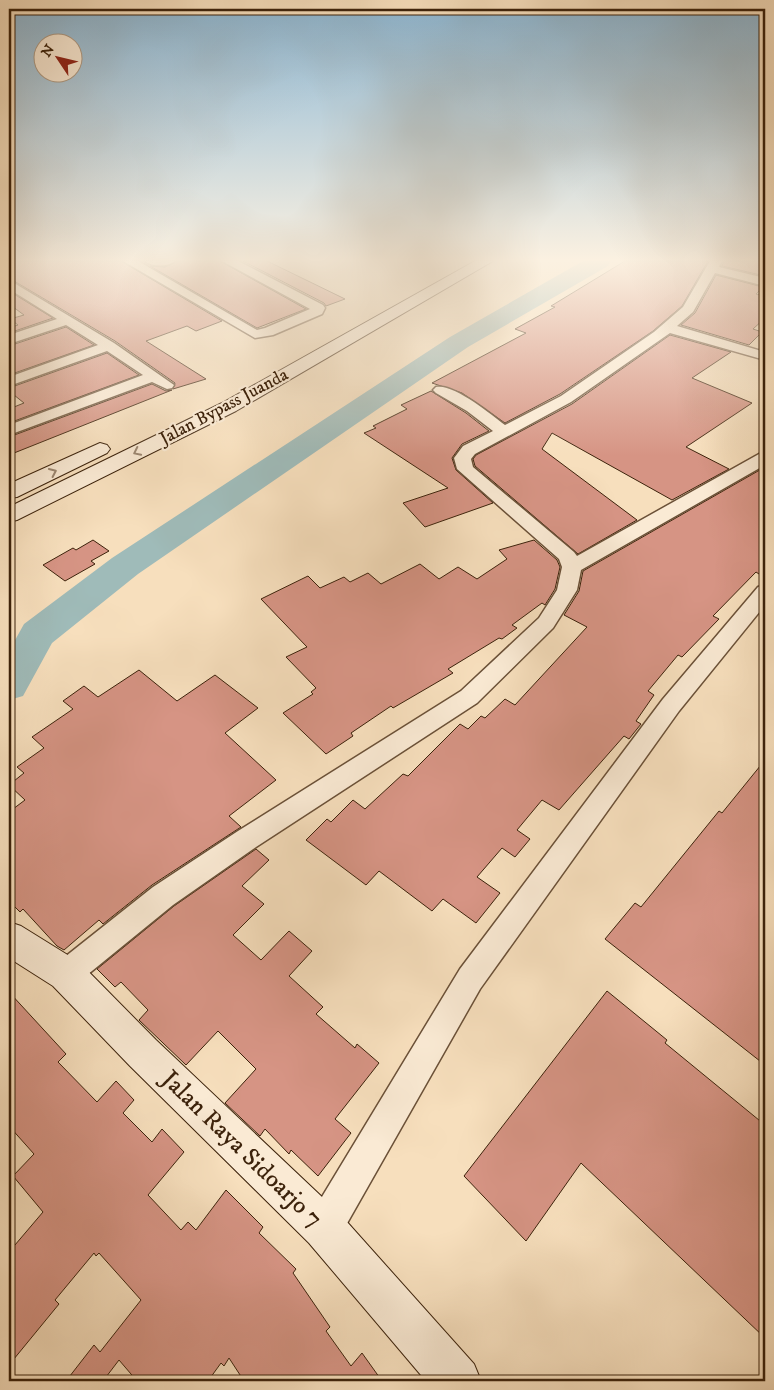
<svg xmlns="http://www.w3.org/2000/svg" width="774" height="1390" font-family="'IM FELL DW Pica',serif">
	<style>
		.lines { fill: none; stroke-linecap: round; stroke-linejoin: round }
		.river { fill: #9fbbb9; fill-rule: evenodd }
		.building { fill: #d69484; stroke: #3c220b }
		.minor-casing { stroke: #6b5138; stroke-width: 3 }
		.secondary-casing { stroke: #3c220b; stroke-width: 2 }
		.minor { fill: #faead4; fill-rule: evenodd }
		.secondary { fill: #faead4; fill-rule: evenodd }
		.oneway { stroke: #9b8670 }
		.labels { text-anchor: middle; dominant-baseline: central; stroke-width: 4.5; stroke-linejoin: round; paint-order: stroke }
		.far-street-label { font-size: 18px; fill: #3c220b; stroke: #faead4 }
		.near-street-label { font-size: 25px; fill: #3c220b; stroke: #faead4 }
	</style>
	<rect width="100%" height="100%" fill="#f7dfbd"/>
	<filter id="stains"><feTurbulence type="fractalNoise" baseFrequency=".004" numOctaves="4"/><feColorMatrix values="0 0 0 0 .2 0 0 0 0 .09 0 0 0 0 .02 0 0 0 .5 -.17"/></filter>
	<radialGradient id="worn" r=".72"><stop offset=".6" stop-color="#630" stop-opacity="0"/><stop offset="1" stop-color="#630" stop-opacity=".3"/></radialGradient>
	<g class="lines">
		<path class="river" d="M583,261H611L608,266L468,347L138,574L52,643L23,696L9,700V651L24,624L112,558L450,337Z"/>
	</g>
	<path class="building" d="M9,261H121L222,321L196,331L187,326L146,341L206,379L173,389L175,383L115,341L9,278Z
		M177,261H220L306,309L257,328L150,266L165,267Z
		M243,261H267L345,299L326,306L324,303Z
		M625,261H708L682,306L653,331L560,394L505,423L462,393L432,383L526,333L515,329L555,307L551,306Z
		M724,261H765V276L722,266Z
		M716,275L763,287L756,294L765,296V318L753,329L762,332L749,345L681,325L695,313Z
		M9,291L53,318L9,333V328L18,325L10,319L24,315L9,304Z
		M66,327L94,345L9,375V346Z
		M670,335L731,352L692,378L752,403L686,447L729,469L672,500L552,433L542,449L637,520L578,554L475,466L473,459L476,455L572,404Z
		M107,353L139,375L9,423V409L24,403L9,391V388Z
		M152,384L166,391L172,390L9,455V437Z
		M431,391L466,413L489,431L462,444L452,458L456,470L493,503L425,527L403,503L448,488L364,433L376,428L373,426L407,409L401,405Z
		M765,467V578L756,572L713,616L719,619L682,657L678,655L648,691L654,695L636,721L641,724L629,739L624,736L559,810L542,800L517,830L530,839L515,857L502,848L477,877L500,893L476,923L443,899L432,911L379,871L366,885L306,840L327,819L331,822L353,800L365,809L403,774L408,776L460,724L468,729L481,716L485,718L505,699L515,705L587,627L564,615L579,591L583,571Z
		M93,540L109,551L91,561L95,564L65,581L43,565L73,548L76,550Z
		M534,540L557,560L560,567L555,589L545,605L542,603L512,625L517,628L502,639L499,638L448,669L453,673L393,708L391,706L351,733L353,736L326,754L283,713L313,694L311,692L316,688L286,657L307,647L261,599L308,576L320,588L344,577L350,582L368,573L381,584L420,564L439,579L458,567L477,579L507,559L499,550Z
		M139,670L177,701L215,675L258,708L225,733L276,780L229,816L241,827L152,885L103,924L99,920L64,950L57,946L23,909L20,912L9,901V812L25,800L9,785L24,773L17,767L44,748L32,737L73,709L63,701L84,686L98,697Z
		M765,760V1065L605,939L635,903L641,907L719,811L722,813Z
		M256,849L269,860L242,886L264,904L233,935L261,960L289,931L312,951L289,976L323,1007L316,1014L355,1048L357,1044L379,1063L335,1119L351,1133L318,1176L291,1150L289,1154L265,1129L260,1136L225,1103L256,1069L218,1031L186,1065L139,1020L148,1010L121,982L115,987L97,969L174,906Z
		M607,991L667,1040L665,1043L765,1125V1338L581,1163L526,1241L464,1176Z
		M9,992L66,1054L58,1062L97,1102L116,1081L134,1100L123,1113L152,1142L162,1129L184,1152L148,1195L181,1230L188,1222L196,1230L226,1190L263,1227L259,1233L296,1269L293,1273L330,1327L326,1331L351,1366L362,1353L382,1381H244L229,1358L224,1366L221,1363L208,1381H137L119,1360L103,1381H66L94,1345L100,1352L141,1300L99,1253L96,1256L94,1253L55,1300L59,1304L9,1365V1252L43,1212L13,1176L34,1154L9,1126Z"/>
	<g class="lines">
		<g class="minor-casing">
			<path id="minor" d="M123,261H138L257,330L265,328L310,309L222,261H238L323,305L325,308L322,314L273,335L255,338Z
				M145,261H175C168,267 152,267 145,261Z
				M710,261H722L719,267L765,278V286L715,273L693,312L677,326L765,352V360L670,333L571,402L475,454L471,459L473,467L574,552L577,556L759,454L765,453V465L581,570L577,590L553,628L477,703L256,847L173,905L76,984L66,988L56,984L51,974L56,964L153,887L238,831L461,691L539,618L557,590L562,567L559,559L457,469L454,458L463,446L493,431L467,411L436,393L433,390L436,387C453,383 491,414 505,425L561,396L654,332L683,307Z
				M9,280L114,343L174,385L172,388L167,389L152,382L9,435V425L143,375L107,351L9,386V377L98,345L66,325L9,344V335L57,319L9,289Z
				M765,585V605L679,711L480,989L337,1241L324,1246L311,1241L306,1228L311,1215L460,969L663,699L758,587Z"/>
		</g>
		<g class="secondary-casing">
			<path id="secondary" d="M475,261H493L236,411L17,520L9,522V507L222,403Z
				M100,443L107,445L110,449L107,453L17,497L9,498V484Z
				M9,922L21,926L79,962L156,1040L339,1213L474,1364L481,1381H426L309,1243L130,1066L53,986L9,958Z"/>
		</g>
		<use href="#minor" class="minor"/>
		<use href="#secondary" class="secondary"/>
	</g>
	<defs><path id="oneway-chevron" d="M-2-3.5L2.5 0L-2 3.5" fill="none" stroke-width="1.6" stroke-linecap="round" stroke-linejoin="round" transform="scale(1.25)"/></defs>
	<g class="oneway">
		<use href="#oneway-chevron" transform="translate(137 452) rotate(154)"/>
		<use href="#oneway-chevron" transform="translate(53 472) rotate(-25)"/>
	</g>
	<linearGradient id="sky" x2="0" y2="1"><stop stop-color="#8bb7d5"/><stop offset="0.57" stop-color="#fbf1e1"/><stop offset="1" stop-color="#fbf1e1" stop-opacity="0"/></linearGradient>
	<rect width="774" height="456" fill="url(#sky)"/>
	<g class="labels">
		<g class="far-street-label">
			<text transform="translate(224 407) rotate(-28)">Jalan Bypass Juanda</text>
		</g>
		<g class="near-street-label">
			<text transform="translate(242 1149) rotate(44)">Jalan Raya Sidoarjo 7</text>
		</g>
	</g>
	<rect width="774" height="1390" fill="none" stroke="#f7dfbd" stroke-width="30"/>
	<rect x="10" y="10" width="754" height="1370" fill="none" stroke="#3c220b" stroke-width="2.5"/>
	<rect x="15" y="15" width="744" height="1360" fill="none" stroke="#3c220b"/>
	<g transform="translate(58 58) rotate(305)"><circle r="24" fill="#faead4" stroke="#ae9a84"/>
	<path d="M0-4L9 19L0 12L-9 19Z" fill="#8f2418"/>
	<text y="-8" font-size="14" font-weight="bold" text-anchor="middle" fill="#3c220b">N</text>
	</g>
	<rect width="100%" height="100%" filter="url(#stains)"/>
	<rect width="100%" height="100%" fill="url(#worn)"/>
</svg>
